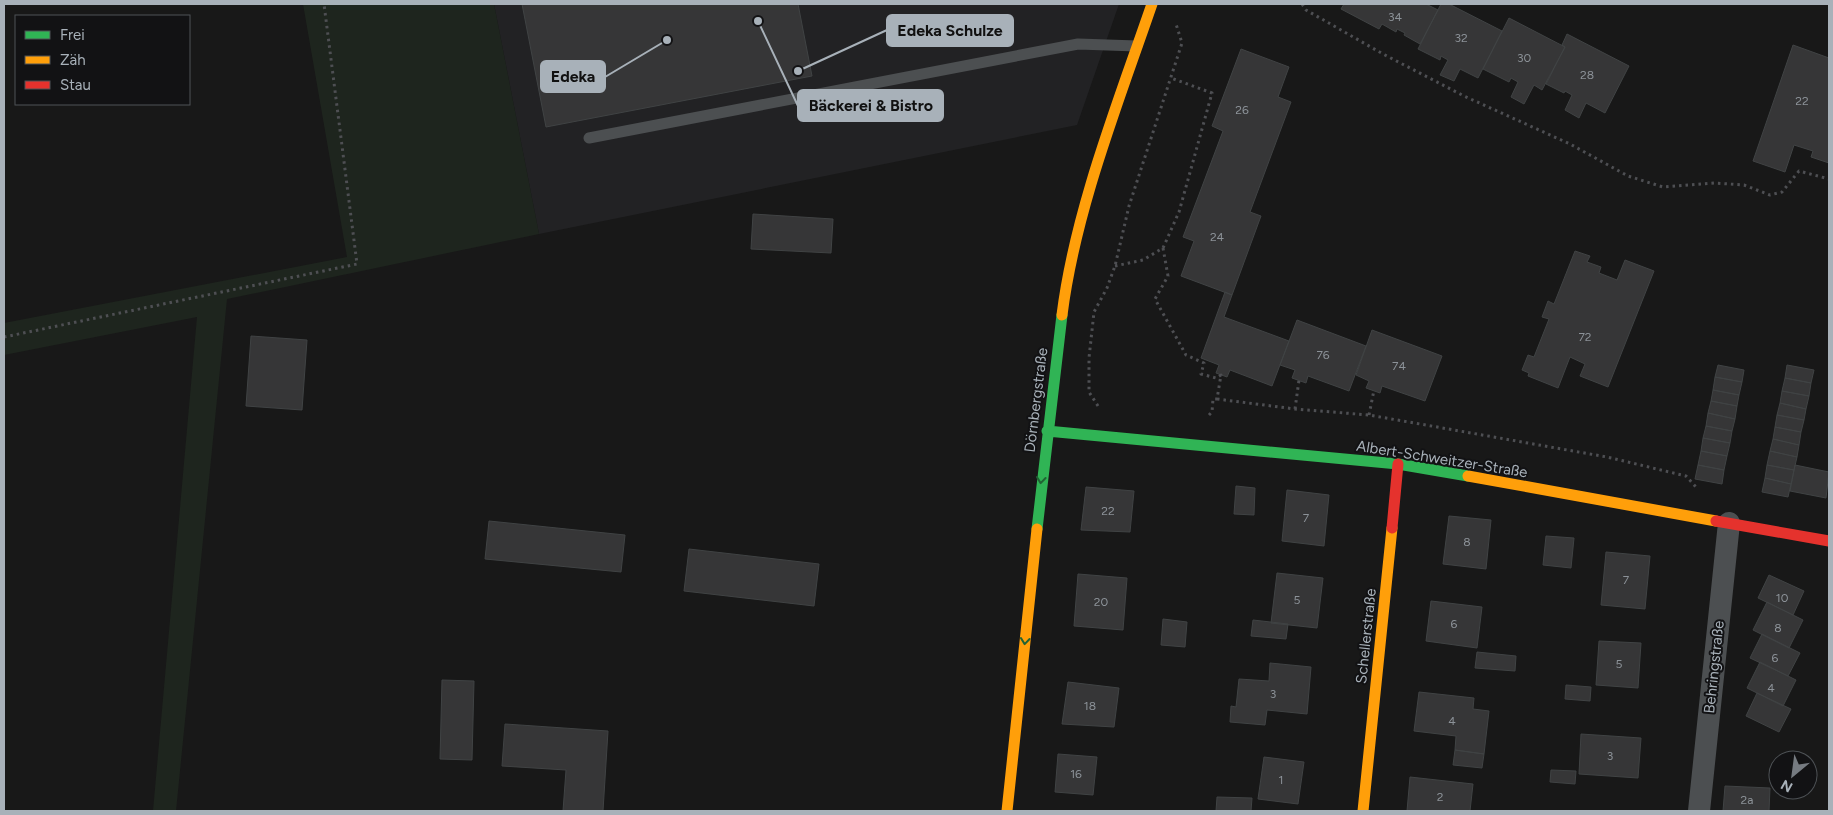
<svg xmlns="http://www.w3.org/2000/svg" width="1833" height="815" font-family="Figtree,sans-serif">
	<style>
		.built { fill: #222224 }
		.green { fill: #1e251e }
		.building { fill: #363637; stroke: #404344 }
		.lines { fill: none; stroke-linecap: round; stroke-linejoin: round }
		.path { stroke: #4e4f53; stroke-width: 3; stroke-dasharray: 2.5 4; stroke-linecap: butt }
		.lane { stroke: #4c4f51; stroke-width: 11 }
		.street { stroke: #4c4f51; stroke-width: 22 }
		.fast { stroke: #30b455; stroke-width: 11 }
		.slow { stroke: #ff9f0a; stroke-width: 11 }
		.jam { stroke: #e5322d; stroke-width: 11 }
		.oneway { stroke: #216334 }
		.labels { text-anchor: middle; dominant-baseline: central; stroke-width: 4; stroke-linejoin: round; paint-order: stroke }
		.number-label { font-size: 12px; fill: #8c9298 }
		.street-label { font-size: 15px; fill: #a8b1b9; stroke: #121214 }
		.leader { fill: none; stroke: #a8b1b9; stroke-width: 2 }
		.callout-dot { fill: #a8b1b9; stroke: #121214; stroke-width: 2 }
		.callout { fill: #a8b1b9; stroke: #a8b1b9; stroke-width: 2 }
		.callout-label { font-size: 16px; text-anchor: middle; font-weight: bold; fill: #111 }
	</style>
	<rect width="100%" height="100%" fill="#181818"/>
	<path class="built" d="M494,4H1119L1077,125L539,234Z"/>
	<path class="green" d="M303,4H494L539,234L227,299L176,811H153L197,317L4,355V323L347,257Z"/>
	<path class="building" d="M522,4H798L812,76L546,127Z
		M1344,4H1426L1438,10L1420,44L1404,35L1405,33L1397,29L1396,32L1382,24L1379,29L1341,9Z
		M1441,4H1449L1502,31L1478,78L1460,69L1454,81L1440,75L1448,60L1441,56L1440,60L1418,49Z
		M1509,18L1565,47L1542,90L1534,85L1524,104L1511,97L1518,82L1511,78L1509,82L1483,69Z
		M1567,34L1629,66L1605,113L1586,103L1579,118L1565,110L1572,95L1565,91L1564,93L1546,84L1565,47L1562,45Z
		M1793,45L1829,58V163L1811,157L1813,151L1794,145L1785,172L1753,161Z
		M1241,49L1289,67L1278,97L1291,102L1250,212L1261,216L1232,295L1181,276L1194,241L1183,237L1223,131L1212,126Z
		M753,214L833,219L831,253L751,249Z
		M1575,251L1590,256L1587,262L1601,267L1599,273L1617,280L1625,260L1654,271L1608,387L1580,376L1585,364L1570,357L1558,388L1528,376L1529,373L1522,370L1528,355L1534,357L1549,319L1542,317L1548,301L1554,304Z
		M1225,292L1232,295L1224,317L1289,341L1272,386L1230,370L1227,377L1216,373L1219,365L1201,358Z
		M1297,320L1366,346L1349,391L1308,376L1306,383L1292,378L1295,370L1280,365Z
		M1372,330L1442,356L1425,401L1382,386L1380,393L1366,388L1369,381L1356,375Z
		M251,336L307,340L302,410L246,406Z
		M1718,365L1744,370L1742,382L1715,377Z
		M1787,365L1814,370L1811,383L1785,378Z
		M1715,377L1742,382L1739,395L1713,390Z
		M1785,378L1811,383L1809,396L1782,391Z
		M1713,390L1739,395L1737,406L1711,401Z
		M1782,391L1809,396L1806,409L1780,403Z
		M1711,401L1737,406L1735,419L1708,413Z
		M1780,403L1806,409L1804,420L1777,415Z
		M1708,413L1735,419L1732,431L1706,426Z
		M1777,415L1804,420L1801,432L1775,427Z
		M1706,426L1732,431L1730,443L1703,438Z
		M1775,427L1801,432L1799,445L1773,439Z
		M1703,438L1730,443L1727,456L1701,451Z
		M1773,439L1799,445L1797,457L1770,451Z
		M1701,451L1727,456L1724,470L1698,465Z
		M1770,451L1797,457L1794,470L1767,465Z
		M1698,465L1724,470L1722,484L1695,479Z
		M1767,465L1794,470L1791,484L1765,478Z
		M1795,465L1829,472L1826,498L1790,491Z
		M1765,478L1791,484L1788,497L1762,492Z
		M1236,486L1255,488L1254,515L1234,514Z
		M1086,487L1134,491L1130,532L1081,530Z
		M1287,490L1329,495L1324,546L1282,541Z
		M1449,516L1491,520L1486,569L1443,564Z
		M489,521L625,535L621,572L485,559Z
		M1546,536L1574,538L1571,568L1543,565Z
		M689,549L819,564L814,606L684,591Z
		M1606,552L1650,556L1645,609L1601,605Z
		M1277,573L1323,578L1317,628L1271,623Z
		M1078,574L1127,578L1123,630L1074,626Z
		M1769,575L1804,591L1793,615L1758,598Z
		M1431,601L1482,607L1477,648L1426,641Z
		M1767,602L1803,620L1789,648L1753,630Z
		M1163,619L1187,622L1185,647L1161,645Z
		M1253,620L1288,624L1286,639L1251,636Z
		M1762,634L1800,653L1788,676L1750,658Z
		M1599,641L1641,643L1638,688L1596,685Z
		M1477,652L1516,656L1515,671L1475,668Z
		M1760,662L1796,680L1783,706L1747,688Z
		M1270,663L1311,667L1307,714L1267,710L1265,725L1230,722L1231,706L1236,707L1239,679L1269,681Z
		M442,680L474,681L472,760L440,759Z
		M1068,682L1119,688L1114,727L1062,724Z
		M1566,685L1591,687L1590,701L1565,699Z
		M1419,692L1474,698L1473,709L1489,711L1484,754L1455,750L1456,736L1414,731Z
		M1757,693L1791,709L1779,732L1746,716Z
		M505,724L608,731L603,811H563L566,770L502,766Z
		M1581,734L1641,738L1638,778L1579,774Z
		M1455,750L1484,754L1482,768L1453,765Z
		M1058,754L1097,757L1093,795L1055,792Z
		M1264,757L1304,762L1298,804L1258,799Z
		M1551,770L1576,771L1575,784L1550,782Z
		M1410,777L1473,784L1470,811H1407Z
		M1725,786L1770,788L1769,811H1723Z
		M1217,797L1252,798L1251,811H1216Z"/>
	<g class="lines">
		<path class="path" d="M1302,4L1306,10L1383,54L1464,96L1570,144L1628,176L1663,187L1714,183L1744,185L1770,195L1782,192L1799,171L1829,179
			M1163,248L1168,276L1155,299L1186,355L1204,363L1201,374L1216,378L1221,375L1217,399H1213L1212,412L1207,417
			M1115,266L1143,260L1163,248L1179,212L1212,93L1171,78
			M4,337L357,264L324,4
			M1217,399L1295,409L1369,415L1607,457L1686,476L1696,487
			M1098,406L1089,392V358L1094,312L1107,288L1115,266L1129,206L1182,43L1176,24
			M1295,409L1299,380
			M1369,415L1374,390"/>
		<path class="lane" d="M589,138L1078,44L1137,46"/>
		<path class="street" d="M1699,811L1729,523"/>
		<path class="fast" d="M1047,431L1398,464L1468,476
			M1037,529L1062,315"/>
		<path class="slow" d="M1062,315C1075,211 1118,103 1152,4
			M1468,476L1716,521
			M1007,811L1037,529
			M1363,811L1392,528"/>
		<path class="jam" d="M1716,521L1829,541
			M1392,528L1398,464"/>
	</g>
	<defs><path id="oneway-chevron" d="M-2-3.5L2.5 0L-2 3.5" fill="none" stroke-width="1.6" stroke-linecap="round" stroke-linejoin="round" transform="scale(1.25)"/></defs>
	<g class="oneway">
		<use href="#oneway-chevron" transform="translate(1041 480) rotate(96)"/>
		<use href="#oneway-chevron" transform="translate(1025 641) rotate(96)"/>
	</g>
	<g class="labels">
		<g class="number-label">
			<text x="1395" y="17">34</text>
			<text x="1461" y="38">32</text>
			<text x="1524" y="58">30</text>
			<text x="1587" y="75">28</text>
			<text x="1802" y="101">22</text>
			<text x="1242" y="110">26</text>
			<text x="1217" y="237">24</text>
			<text x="1585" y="337">72</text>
			<text x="1323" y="355">76</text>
			<text x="1399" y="366">74</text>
			<text x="1108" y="511">22</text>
			<text x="1306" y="518">7</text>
			<text x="1467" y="542">8</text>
			<text x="1626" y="580">7</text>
			<text x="1782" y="598">10</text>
			<text x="1297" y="600">5</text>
			<text x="1101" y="602">20</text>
			<text x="1454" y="624">6</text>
			<text x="1778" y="628">8</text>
			<text x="1775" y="658">6</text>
			<text x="1619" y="664">5</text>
			<text x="1771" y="688">4</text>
			<text x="1273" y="694">3</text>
			<text x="1090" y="706">18</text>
			<text x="1452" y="721">4</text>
			<text x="1610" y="756">3</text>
			<text x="1076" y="774">16</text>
			<text x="1281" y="780">1</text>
			<text x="1440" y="797">2</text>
			<text x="1747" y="800">2a</text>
		</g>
		<g class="street-label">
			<text transform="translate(1036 400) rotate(-83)">Dörnbergstraße</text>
			<text transform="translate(1442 459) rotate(9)">Albert-Schweitzer-Straße</text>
			<text transform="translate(1366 636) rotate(-84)">Schellerstraße</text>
			<text transform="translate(1714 667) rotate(-84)">Behringstraße</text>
		</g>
	</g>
	<path class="leader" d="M798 71L887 30M667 40L605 77M758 21L798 106"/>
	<g class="callout-dot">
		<circle cx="798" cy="71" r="5"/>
		<circle cx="667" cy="40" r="5"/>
		<circle cx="758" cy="21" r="5"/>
	</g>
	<g class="callout">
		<rect x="887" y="15" width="126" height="31" rx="5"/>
		<rect x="541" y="61" width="64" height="31" rx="5"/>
		<rect x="798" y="90" width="145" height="31" rx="5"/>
	</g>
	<g class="callout-label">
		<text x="950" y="36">Edeka Schulze</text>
		<text x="573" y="82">Edeka</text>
		<text x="871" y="111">Bäckerei &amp; Bistro</text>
	</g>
	<rect width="1833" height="815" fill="none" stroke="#a8b1b9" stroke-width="10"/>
	<rect x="15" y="15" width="175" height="90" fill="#121214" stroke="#4e5256"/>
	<rect x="25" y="31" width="25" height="8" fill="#30b455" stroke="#4e5256"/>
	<text x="60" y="40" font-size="15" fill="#a8b1b9">Frei</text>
	<rect x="25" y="56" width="25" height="8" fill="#ff9f0a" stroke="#4e5256"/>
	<text x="60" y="65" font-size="15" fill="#a8b1b9">Zäh</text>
	<rect x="25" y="81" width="25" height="8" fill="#e5322d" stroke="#4e5256"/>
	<text x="60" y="90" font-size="15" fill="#a8b1b9">Stau</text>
	<g transform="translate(1793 775) rotate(209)"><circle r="24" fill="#121214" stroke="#4e5256"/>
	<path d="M0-4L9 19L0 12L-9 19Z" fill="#767b81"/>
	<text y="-8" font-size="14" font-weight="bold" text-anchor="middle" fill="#a8b1b9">N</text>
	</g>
</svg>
